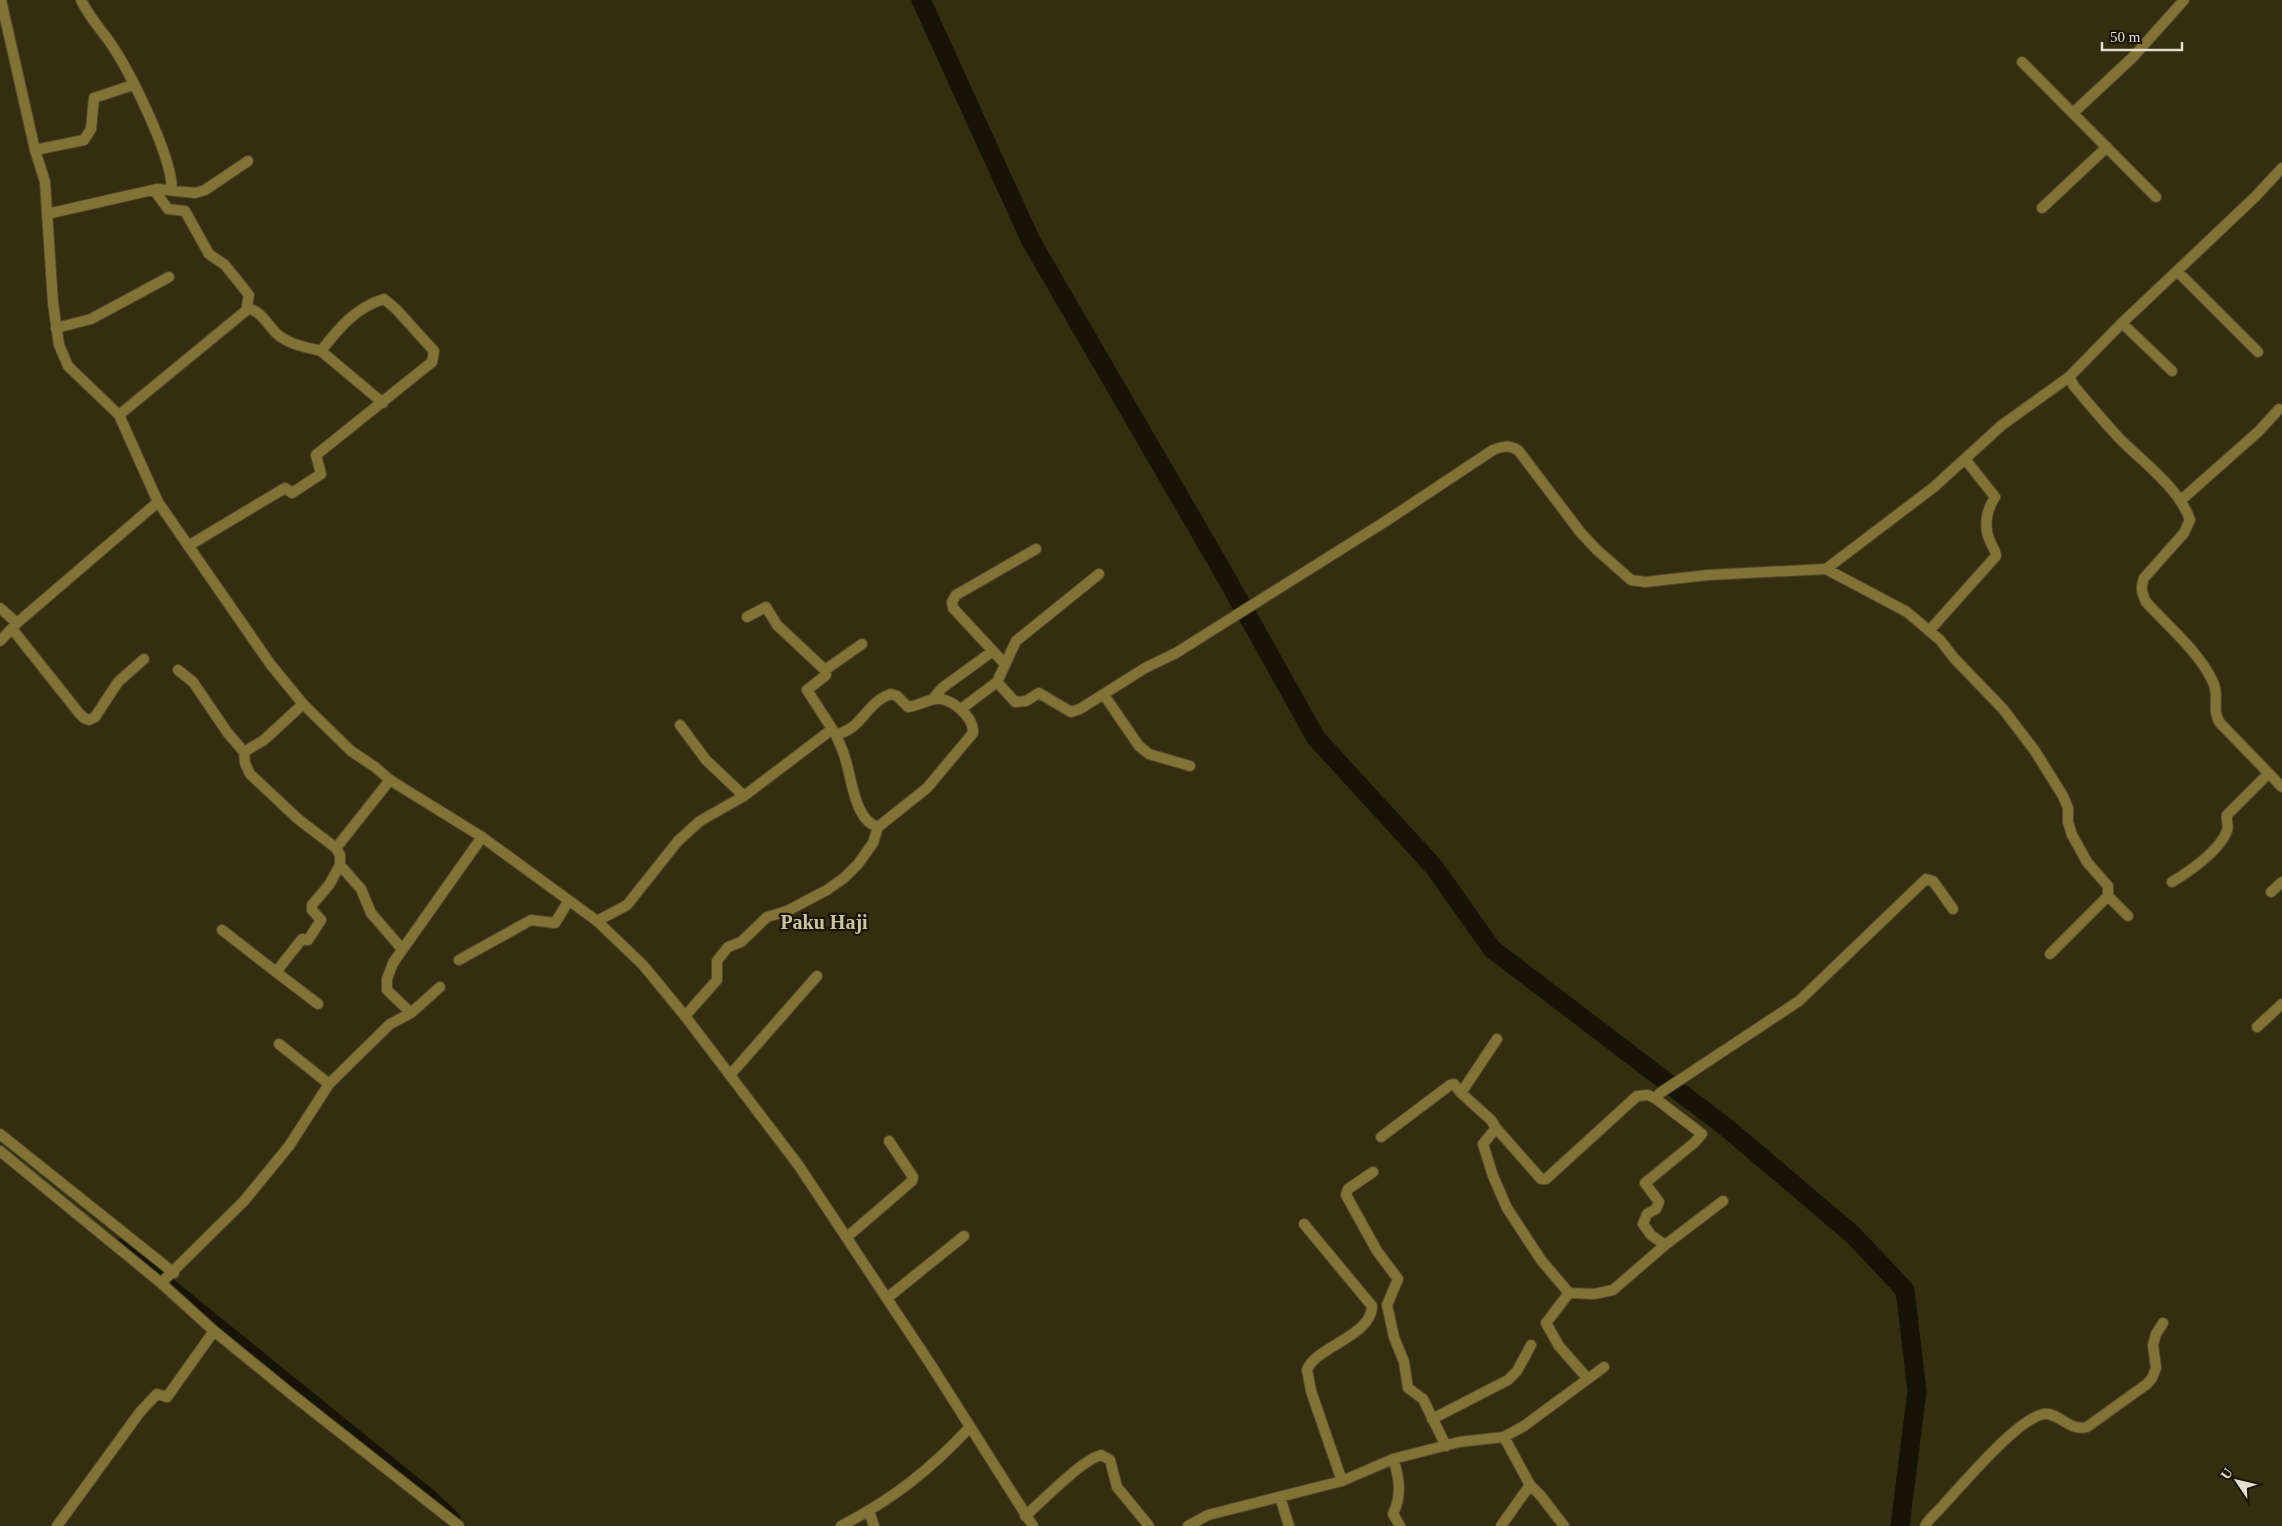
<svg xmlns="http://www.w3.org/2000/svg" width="2282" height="1526" font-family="Georgia,serif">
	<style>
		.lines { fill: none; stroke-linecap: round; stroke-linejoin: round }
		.canal { stroke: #171306; stroke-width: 11 }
		.river { stroke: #171306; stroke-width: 19 }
		.minor-casing { stroke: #51492e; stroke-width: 12 }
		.tertiary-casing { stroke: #51492e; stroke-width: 12 }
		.minor { stroke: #827235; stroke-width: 10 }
		.tertiary { stroke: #827235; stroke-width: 10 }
		.labels { text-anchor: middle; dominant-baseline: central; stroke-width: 4.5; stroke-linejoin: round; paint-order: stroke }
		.quarter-label { font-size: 20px; font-weight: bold; fill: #cdc3a2; stroke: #191509 }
	</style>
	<rect width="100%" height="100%" fill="#352d0f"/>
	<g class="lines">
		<path class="canal" d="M121,1244L432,1496L455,1518"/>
		<path class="river" d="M921,0L1031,241L1222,570L1316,738L1434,867L1492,949L1727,1128L1852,1234L1905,1290L1917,1391L1900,1526"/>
		<g class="minor-casing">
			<path id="minor" d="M81,0C90,18 98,26 109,41C130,71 171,154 172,189
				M2022,62L2156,197
				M2073,113L2133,57L2184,0
				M35,150L84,140L91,129L94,98L133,85
				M154,190L168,209L185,211L209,254L225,265L249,295L247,305L248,309
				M2042,208L2107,147
				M47,214L157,189L195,193L205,190L248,161
				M2178,272L2258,352
				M2122,323L2172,371
				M56,328L91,319L169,277
				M321,351L383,403
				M2069,377L2074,386C2089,404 2104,422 2120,439C2142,461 2180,489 2190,520L2184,533L2144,578C2140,588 2142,593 2146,602C2168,626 2200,653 2213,682C2220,696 2211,710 2220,723L2282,787
				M119,415L248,309C260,309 269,327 277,334C290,345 305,347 321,351C338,329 356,307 384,299L396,309L434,351L432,362L316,455L321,474L292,493L285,488L188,546
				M2180,501L2259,431L2279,409
				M1826,569L1907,612L1940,640L1954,658L2003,709L2035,751L2063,796L2068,808V822L2072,835L2087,862L2108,886V896L2128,916
				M0,608L17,623
				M747,617L766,607L777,625L825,670
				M13,630L79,713L84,718L89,720L95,717L118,682L144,659
				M1929,631L1996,556C1995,548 1992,547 1990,541C1983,526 1987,509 1995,497L1965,459
				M0,641L17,623L158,502
				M1005,664L953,608L952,602L956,595L1036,549
				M178,670L193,682L227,732L244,752L264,740L303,704
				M997,682L1015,702L1026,701L1039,693L1071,712L1080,709L1145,668L1176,653L1386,521L1493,450C1503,446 1509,445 1518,450L1581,533L1597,550L1631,580L1645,582L1708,575L1826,569L1934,487L2002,425L2069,377L2122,323L2255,197L2282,168
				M1104,695L1139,746L1149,754L1190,766
				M933,699L942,688L993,651
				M961,709L997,682L1016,641L1099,574
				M680,725L706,760L744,796
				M836,735C839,743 843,750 845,758C852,778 854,820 878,827
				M244,752L245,763L250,774L298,819L336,848L340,855V865L361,889L371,913L402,949
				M336,848L390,780
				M2172,882C2190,871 2219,851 2227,831C2229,825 2226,820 2227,815L2268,774
				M2271,892L2282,882
				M597,921L627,905L678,841L700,821L744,796L831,730
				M222,930L276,972
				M2050,954L2108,896
				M459,960L531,920L555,923L568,902
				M318,1004L276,972L302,939L308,940L321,920L312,910V905L329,885L340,865
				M411,1013L387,990V979L393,963L482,837
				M685,1016L717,980V961L728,947L741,942L767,917L787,911L827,890L844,878L858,864L873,843L878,827L927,788L973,733C974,716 950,697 935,699C925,701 917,706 908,707L897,696L891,694C875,699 868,712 857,723C852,729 844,732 836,735L807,690L826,675L825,670L862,644
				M2257,1027L2282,1004
				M1497,1039L1461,1093L1491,1120L1496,1128L1483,1144L1493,1176L1507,1208L1541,1260L1569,1293L1546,1323L1559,1346L1587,1378
				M279,1044L329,1084
				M730,1075L817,976
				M1496,1128L1541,1179H1546L1637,1096L1648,1095L1656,1099
				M0,1134L174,1273
				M1381,1137L1450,1085L1454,1084L1461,1093
				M0,1151L161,1283L214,1331L295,1397L459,1526
				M1373,1172L1348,1189L1346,1195L1377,1251L1398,1279L1387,1305L1394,1337L1404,1362L1408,1388L1423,1399L1446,1446
				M1304,1224L1372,1306C1372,1336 1315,1347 1307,1370L1311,1391L1342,1481
				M847,1237L912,1181L913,1177L889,1141
				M1665,1245L1723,1201
				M161,1283L244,1201L289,1146L329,1084L390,1024L411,1013L440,987
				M1569,1293L1594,1294L1613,1290L1665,1245L1651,1235L1643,1224L1647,1214L1656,1209L1659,1202L1645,1183L1694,1143L1702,1134L1656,1099L1660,1093L1799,1001L1926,879L1933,881L1953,909
				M887,1298L964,1236
				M1432,1419L1508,1380L1517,1371L1531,1345
				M1504,1437L1530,1485L1541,1496L1564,1526
				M1393,1459C1400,1478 1402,1496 1393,1514L1400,1526
				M1280,1497L1289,1526
				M869,1511L874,1526
				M1025,1516C1044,1500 1080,1461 1101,1455L1110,1460L1117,1487L1149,1526
				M57,1526L140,1412L157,1394L167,1397L214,1331
				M841,1526C893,1499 930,1470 970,1427
				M1188,1526L1208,1515L1342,1481L1393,1459L1459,1442L1504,1437L1524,1426L1604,1367
				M1501,1526L1530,1485
				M1925,1526C1930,1517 1939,1511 1945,1503C1964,1483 2018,1418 2044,1414C2058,1412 2070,1432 2087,1427L2147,1384L2152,1378L2156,1368L2153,1345L2156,1334L2163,1323"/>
		</g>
		<g class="tertiary-casing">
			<path id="tertiary" d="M1,0L35,150L45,182L53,303L59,345L68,366L119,415L158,502L271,665L303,704L351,751L375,767L390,780L482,837L597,921L643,965L685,1016L799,1166L931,1365L1033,1526"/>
		</g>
		<use href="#minor" class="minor"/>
		<use href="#tertiary" class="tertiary"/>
	</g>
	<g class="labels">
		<g class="quarter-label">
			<text x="824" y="922">Paku Haji</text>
		</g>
	</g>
	<g transform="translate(2237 1481) rotate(305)" stroke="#191509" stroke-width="4" paint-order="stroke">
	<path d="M0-4L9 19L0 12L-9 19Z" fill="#e3dfce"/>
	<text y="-8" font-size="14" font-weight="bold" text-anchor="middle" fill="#e3dfce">U</text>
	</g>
	<path d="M2102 42v8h80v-8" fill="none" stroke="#e3dfce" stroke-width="2.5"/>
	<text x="2110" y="42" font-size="15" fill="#e3dfce" stroke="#191509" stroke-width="4" paint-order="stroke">50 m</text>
</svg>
